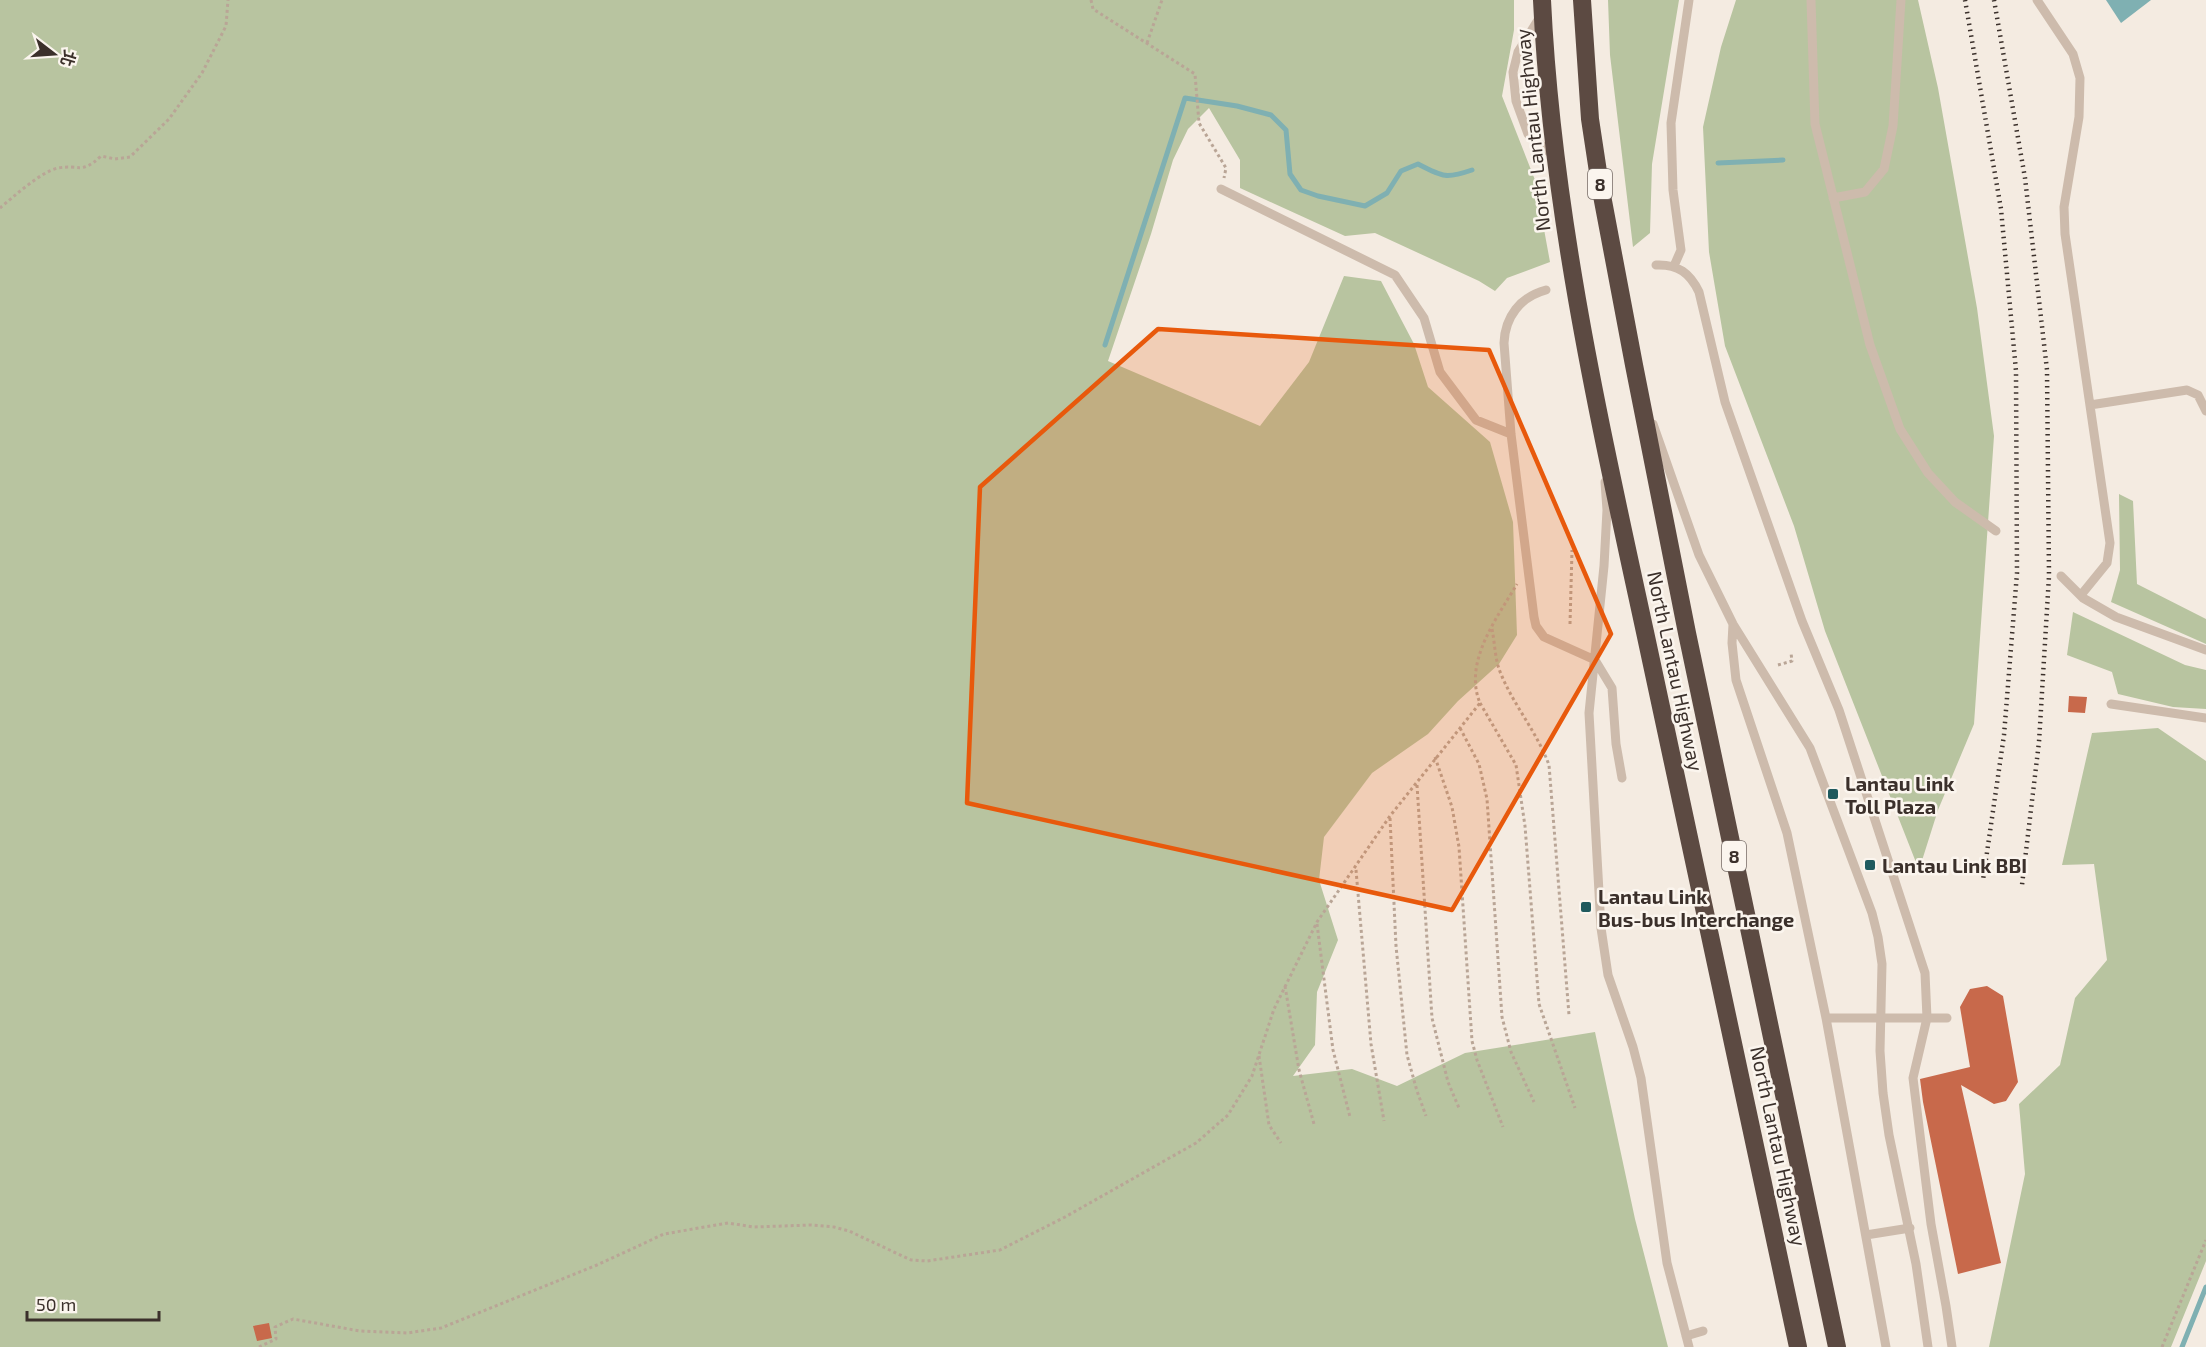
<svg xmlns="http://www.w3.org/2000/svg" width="2206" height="1347" font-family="'Exo 2','Noto Sans TC',sans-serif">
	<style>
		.green { fill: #b8c4a0 }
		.water { fill: #7fb0b2 }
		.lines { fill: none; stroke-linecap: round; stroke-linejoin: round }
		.stream { stroke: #7fb0b2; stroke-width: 5 }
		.building { fill: #c8694b }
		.path { stroke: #b9a596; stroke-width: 3; stroke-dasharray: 3 3; stroke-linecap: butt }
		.lane { stroke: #cdbbac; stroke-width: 9 }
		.highway { stroke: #5c4a42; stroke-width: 18 }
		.rail { stroke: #3b302b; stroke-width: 4.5; stroke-dasharray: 1.5 4.5; stroke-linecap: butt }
		.marked { fill: #e8590c; fill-opacity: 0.2; stroke: #e8590c; stroke-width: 4.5; stroke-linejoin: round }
		.poi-dot { fill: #1f5a5e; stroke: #fbf5ee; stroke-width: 2 }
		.labels { text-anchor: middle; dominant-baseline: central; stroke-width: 5; stroke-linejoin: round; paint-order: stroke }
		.shield { fill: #fbf5ee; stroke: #756b66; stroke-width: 1.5 }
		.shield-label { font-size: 18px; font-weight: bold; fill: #3b302b }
		.street-label { font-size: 20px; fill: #3b302b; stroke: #fbf5ee }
		.poi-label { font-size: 20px; font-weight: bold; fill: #3b302b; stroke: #fbf5ee; text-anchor: start }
	</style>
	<rect width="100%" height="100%" fill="#f4ebe1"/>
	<path class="green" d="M0,0H1514V30L1502,96L1535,180L1550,262L1507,278L1495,291L1479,281L1375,233L1345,236L1240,188V160L1209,108L1188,129L1173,160L1151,234L1108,361L1260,426L1309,362L1344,276L1381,281L1414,344L1428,387L1490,442L1513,522L1517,635L1499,664L1458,701L1428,734L1372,773L1324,837L1319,880L1338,940L1317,992L1315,1045L1293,1076L1352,1069L1397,1086L1465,1053L1595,1032L1635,1219L1668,1347H0Z
		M1608,0H1679L1652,164L1650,233L1633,247L1610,55Z
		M1736,0H1918L1938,88L1977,308L1994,436L1974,724L1938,810L1919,870L1825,631L1794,526L1725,346L1709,252L1703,127L1721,47Z
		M2119,494L2133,501L2137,584L2206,619V644L2111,602L2120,570Z
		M2073,612L2185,665L2206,670V709L2173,707L2118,694L2112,672L2067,655Z
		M2158,728L2206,761V1261L2171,1347H1989L2025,1174L2019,1104L2060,1065L2075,998L2107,960L2094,864L2062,865L2092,733Z"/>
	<path class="water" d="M2106,0H2151L2121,23Z"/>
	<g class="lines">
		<path class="stream" d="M1718,163L1783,160
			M1105,345L1185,98L1237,106L1271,115L1286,130L1290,174L1301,190L1318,196L1365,206L1387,193L1401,171L1418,164C1443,177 1446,179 1472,170
			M2182,1347L2206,1287"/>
	</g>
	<path class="building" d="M2069,696L2087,697L2085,713L2068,712Z
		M1987,986L2003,996L2018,1082L2006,1101L1994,1104L1961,1085L2001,1263L1958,1274L1923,1102L1920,1079L1970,1067L1960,1007L1970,989Z
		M269,1323L272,1338L257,1341L253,1326Z"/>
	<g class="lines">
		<path class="path" d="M1091,0L1093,9L1195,74L1199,123L1226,168L1224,178
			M1147,43L1162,0
			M0,208C13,197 42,171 58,168C80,164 81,175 101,156L115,159L130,157L169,119L202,73L226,26L228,0
			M1570,624L1572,550
			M1492,629C1495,644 1495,661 1501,674C1514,706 1537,732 1549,765L1569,1015
			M1778,665L1792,661L1791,653
			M1480,703L1516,765L1525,826L1539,1004L1575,1108
			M1460,728L1479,764L1487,799L1502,1017L1511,1052L1534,1102
			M1435,757L1452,807L1459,847L1472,1041L1477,1060L1503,1127
			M1417,785L1432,1018L1448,1082L1459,1108
			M1390,818L1396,946L1407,1055L1417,1091L1426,1116
			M1356,870L1371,1044L1384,1121
			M1317,924L1333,1050L1350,1117
			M1285,986L1299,1070L1314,1124
			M1259,1056L1269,1125L1281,1143
			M259,1347L276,1339L275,1327L293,1319L360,1331L407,1333L441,1328L597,1265L664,1234L728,1223L754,1227L811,1225L834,1227L849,1231L911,1260L927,1261L1000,1250L1065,1217L1196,1143L1228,1115L1252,1076L1274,1009L1317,922L1390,816L1480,703C1463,662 1497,618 1517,584
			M2162,1347L2206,1240"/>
		<path class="lane" d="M1811,0L1815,124L1870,345L1900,429L1928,473L1955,502L1996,531
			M2037,0L2073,54L2080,78L2079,117L2064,207L2065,234L2110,543L2107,563L2081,595
			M1540,17L1518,52L1513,72L1516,101L1528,134L1554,156
			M1221,189L1395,275L1424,318L1440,372L1476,420L1511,434
			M1833,198L1865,192L1884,169L1893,126L1901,0
			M1656,265C1678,264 1690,273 1699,292L1725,402L1802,621L1839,710L1925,973L1927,1018L1913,1078L1931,1224L1946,1306L1952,1347
			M1674,266L1681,250L1673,190L1671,123L1689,0
			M1546,290C1520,297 1505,317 1504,343L1511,434L1534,617L1536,626L1544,637L1595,660L1612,688L1616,744L1622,778
			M2090,405L2187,390L2198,395L2206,411
			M1653,424L1699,555L1733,624L1810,748L1872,913L1878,937L1882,964L1880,1051L1883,1093L1889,1135L1916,1264L1928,1347
			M1605,482L1607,510L1604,566L1589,713L1601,928L1608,975L1633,1047L1641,1078L1667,1263L1689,1347
			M2061,576L2083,598L2116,617L2206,650
			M1733,624L1732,643L1736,680L1787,833L1826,1018L1886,1347
			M2111,704L2206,718
			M1826,1018H1947
			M1866,1235L1910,1228
			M1686,1336L1703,1331"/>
		<path class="highway" d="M1542,0C1552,214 1600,424 1645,632C1696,870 1749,1108 1798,1347
			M1582,0L1590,119L1600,185L1634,365L1687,633L1837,1347"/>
		<path class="rail" d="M1965,0L2001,209L2016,371L2017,573L2004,735L1983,880
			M1994,0L2025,178L2047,370L2049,576L2039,742L2022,885"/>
	</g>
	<path class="marked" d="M1158,329L1489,350L1611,634L1452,910L967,803L980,487Z"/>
	<g class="poi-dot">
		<rect x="1827" y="788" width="12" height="12" rx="3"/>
		<rect x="1864" y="859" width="12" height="12" rx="3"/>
		<rect x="1580" y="901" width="12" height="12" rx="3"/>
	</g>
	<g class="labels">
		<g class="shield">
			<rect x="1588" y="169" width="24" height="30" rx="4.5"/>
			<rect x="1722" y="841" width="24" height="30" rx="4.5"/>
		</g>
		<g class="shield-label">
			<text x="1600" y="184">8</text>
			<text x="1734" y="856">8</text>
		</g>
		<g class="street-label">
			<text transform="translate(1532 130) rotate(-96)">North Lantau Highway</text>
			<text transform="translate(1676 671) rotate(78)">North Lantau Highway</text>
			<text transform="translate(1779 1146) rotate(78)">North Lantau Highway</text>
		</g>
		<g class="poi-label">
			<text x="1845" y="783">Lantau Link<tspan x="1845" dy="23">Toll Plaza</tspan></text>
			<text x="1882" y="865">Lantau Link BBI</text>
			<text x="1598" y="896">Lantau Link<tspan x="1598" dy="23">Bus-bus Interchange</tspan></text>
		</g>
	</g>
	<g transform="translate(54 54) rotate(107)" stroke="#fbf5ee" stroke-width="4.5" paint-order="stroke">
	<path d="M0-4.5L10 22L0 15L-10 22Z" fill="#3b302b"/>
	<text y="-9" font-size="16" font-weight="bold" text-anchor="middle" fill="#3b302b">北</text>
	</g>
	<path d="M27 1311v9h132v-9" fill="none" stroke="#3b302b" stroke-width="3"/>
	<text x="36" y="1311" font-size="18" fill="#3b302b" stroke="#fbf5ee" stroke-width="4.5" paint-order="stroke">50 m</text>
</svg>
